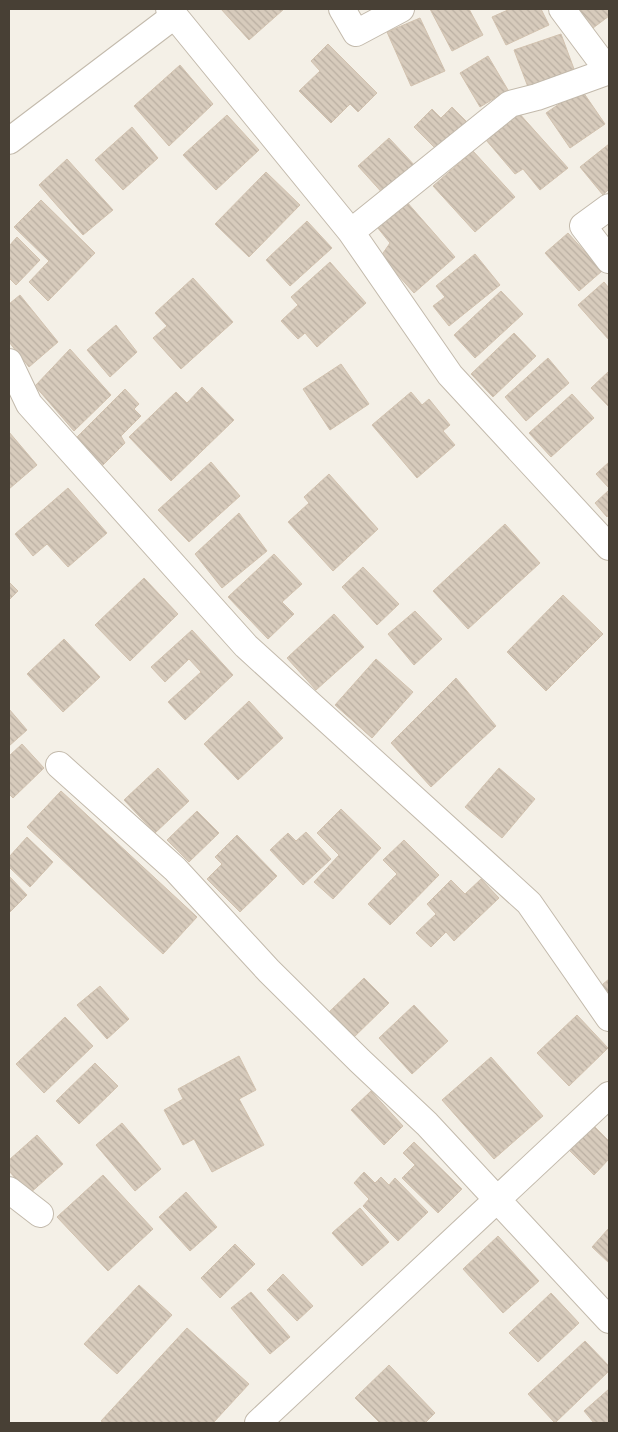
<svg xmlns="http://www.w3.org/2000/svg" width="618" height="1432" font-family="Commissioner,sans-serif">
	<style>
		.building { fill: url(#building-back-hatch); stroke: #d2c2af }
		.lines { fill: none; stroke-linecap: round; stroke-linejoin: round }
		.minor-casing { stroke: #c3baac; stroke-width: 28 }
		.minor { stroke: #fff; stroke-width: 26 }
	</style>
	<defs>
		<pattern id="building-back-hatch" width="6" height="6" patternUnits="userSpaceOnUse" patternTransform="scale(1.25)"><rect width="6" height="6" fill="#d7cbbc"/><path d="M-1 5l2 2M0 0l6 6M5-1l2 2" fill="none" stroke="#baafa2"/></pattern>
	</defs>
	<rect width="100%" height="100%" fill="#f4f0e7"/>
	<path class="building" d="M221,9H284L249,40Z
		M430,9H469L483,35L452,51Z
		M510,9H541L549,25L506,45L492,17Z
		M572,9H609V16L589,31Z
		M420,18L445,71L411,86L387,32Z
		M561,34L574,69L528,87L514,50Z
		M328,44L377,93L358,112L350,104L331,123L299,91L320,71L311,61Z
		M488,56L508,90L480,107L460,73Z
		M180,65L213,104L169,146L134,106Z
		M581,89L605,124L570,148L546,113Z
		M452,107L468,123L439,152L414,127L432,109L441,118Z
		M518,112L568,168L540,190L523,169L515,174L486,140Z
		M227,115L259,150L216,190L183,155Z
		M132,127L158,158L123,190L95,160Z
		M389,138L417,168L386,197L358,166Z
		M609,144V189L603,195L580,167Z
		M473,151L515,197L475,232L433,186Z
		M67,159L113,210L83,235L39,185Z
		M266,172L300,205L249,257L215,224Z
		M41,200L95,253L48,301L29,282L49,261L14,227Z
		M406,201L455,257L414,293L381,256L390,243L377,227Z
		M307,221L332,248L290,286L266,260Z
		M568,233L602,271L579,291L545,253Z
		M17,237L40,260L16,285L9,278V246Z
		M475,254L500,285L449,326L433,306L445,297L436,286Z
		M330,262L366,303L317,347L305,333L298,339L281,321L298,305L291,297Z
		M193,278L233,322L181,369L153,338L167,326L155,313Z
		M604,282L609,288V340L578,305Z
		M501,291L523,314L475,358L454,335Z
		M20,295L58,342L29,367L9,342V304Z
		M116,325L137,352L110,377L87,350Z
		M514,333L536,356L493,397L471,374Z
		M70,349L111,395L74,431L35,386Z
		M548,358L569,383L526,421L505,397Z
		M341,364L369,404L330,430L303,389Z
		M609,371V407L591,388Z
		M202,387L234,420L171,481L129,437L176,392L187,403Z
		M125,389L139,404L134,409L141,416L121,436L125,443L101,467L74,440Z
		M411,392L422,405L429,399L450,425L443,431L455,445L417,478L372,425Z
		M572,394L594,418L551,457L529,433Z
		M9,432L37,465L9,489Z
		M211,462L240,496L189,542L158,510Z
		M609,462V488L596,474Z
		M329,474L378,529L333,571L288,522L309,503L304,497Z
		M68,488L107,533L68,567L47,544L33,556L15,534Z
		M609,490V514L607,517L595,503Z
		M239,513L267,551L222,588L195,554Z
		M505,524L540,563L468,629L433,591Z
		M274,554L302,584L282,602L294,614L268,639L228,597Z
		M363,567L399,604L377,625L342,587Z
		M144,578L178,614L130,661L95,625Z
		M9,582L18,591L9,600Z
		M563,595L603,634L546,691L507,652Z
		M415,611L442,639L414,665L388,634Z
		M334,614L364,647L316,690L287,658Z
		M192,630L233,675L185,720L168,702L201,672L189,659L165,682L151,667Z
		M64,639L100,677L63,712L27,674Z
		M376,659L413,692L372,738L335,705Z
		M456,678L496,726L431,787L391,743Z
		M249,701L283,738L238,780L204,744Z
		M9,709L27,730L9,746Z
		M22,744L44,768L13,798L9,794V756Z
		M158,768L189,801L155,833L124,800Z
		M499,768L535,799L502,838L465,807Z
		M61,791L197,917L163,954L27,827Z
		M341,809L381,848L333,899L314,882L339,855L317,833Z
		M197,811L219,833L189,862L167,840Z
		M306,832L331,859L303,885L270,850L288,833L296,841Z
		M237,835L277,876L240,912L207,879L222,864L215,857Z
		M27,837L53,862L30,887L9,867V857Z
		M404,840L439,875L390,925L368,904L397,874L383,860Z
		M9,876L27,895L9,913Z
		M481,879L499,898L454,941L446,932L431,947L416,933L436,914L427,904L451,880L465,894Z
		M364,978L389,1003L350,1041L325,1016Z
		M609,979V1005L596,990Z
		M100,986L129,1019L107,1039L77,1005Z
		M414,1005L448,1041L412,1074L379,1038Z
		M577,1015L608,1048L569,1086L537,1053Z
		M65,1017L93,1046L44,1093L16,1064Z
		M239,1056L256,1090L239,1099L264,1145L212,1172L194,1139L183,1145L164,1110L183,1099L178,1089Z
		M491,1057L543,1116L494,1159L442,1100Z
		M95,1063L118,1086L79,1124L56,1101Z
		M371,1091L403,1126L384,1145L351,1110Z
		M122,1123L161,1169L135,1191L96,1145Z
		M593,1125L609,1141V1159L594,1175L569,1150Z
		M37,1135L63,1164L29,1194L9,1171V1160Z
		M414,1142L462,1189L438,1213L402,1178L415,1165L403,1153Z
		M364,1172L375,1183L381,1177L389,1185L395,1178L428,1212L398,1241L363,1206L369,1199L354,1183Z
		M103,1175L153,1229L108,1271L57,1217Z
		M186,1192L217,1227L190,1251L159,1217Z
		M360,1208L389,1242L362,1266L332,1233Z
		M609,1228V1263L592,1247Z
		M498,1236L539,1281L503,1313L463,1269Z
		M235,1244L255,1264L220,1298L201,1278Z
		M283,1274L313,1306L297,1321L267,1290Z
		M139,1285L172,1315L117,1374L84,1344Z
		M251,1292L290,1337L270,1354L231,1308Z
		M551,1293L579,1323L538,1362L509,1333Z
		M187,1328L249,1384L213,1423H104L101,1421Z
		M585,1341L609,1366V1371L555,1423L528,1394Z
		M389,1365L435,1413L425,1423H380L355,1398Z
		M609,1389V1423H594L584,1411Z"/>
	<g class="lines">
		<g class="minor-casing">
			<path id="minor" d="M169,9L351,232L450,375L609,547
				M342,9L356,33L401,9
				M562,9L609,72
				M9,141L174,16
				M609,207L583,226L609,260
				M351,232L510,104L537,97L609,71
				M9,362L29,404L246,646L529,903L609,1018
				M59,765L175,869L269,971L360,1061L427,1124L609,1320
				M9,1190L40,1214
				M258,1423L609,1095"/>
		</g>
		<use href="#minor" class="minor"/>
	</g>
	<rect width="618" height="1432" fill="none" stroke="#484035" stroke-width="20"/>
</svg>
